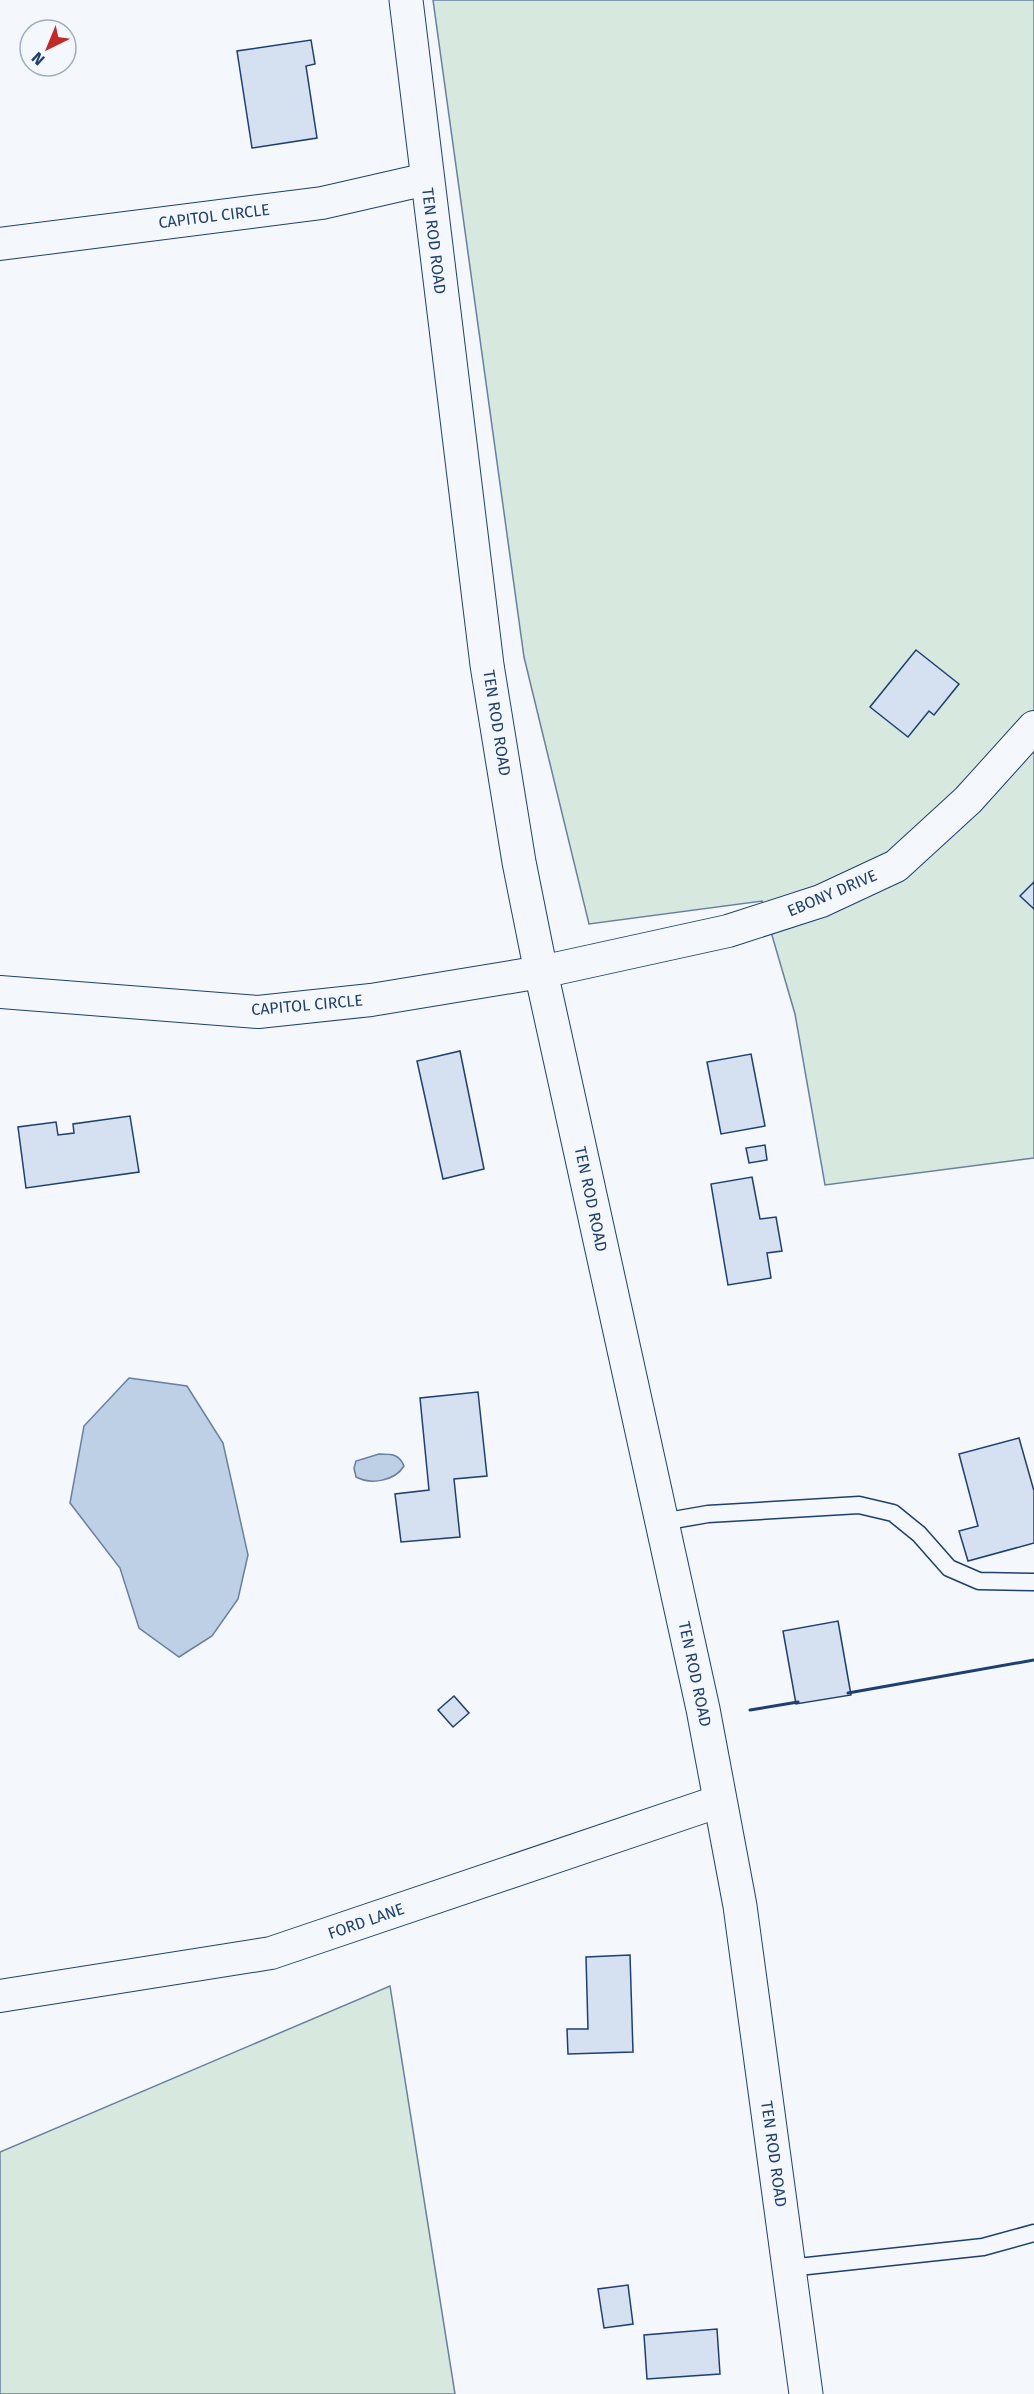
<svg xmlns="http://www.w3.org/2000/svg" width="1034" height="2394" font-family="'Fira Sans',sans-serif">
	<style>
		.green { fill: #d7e8df; stroke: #687fa3; stroke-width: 1.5 }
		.water { fill: #bed0e5; stroke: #687fa3; stroke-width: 1.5 }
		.building { fill: #d5e0f0; stroke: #1d3f73; stroke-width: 1.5 }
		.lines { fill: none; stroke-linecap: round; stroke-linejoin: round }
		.lane-casing { stroke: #1d3f73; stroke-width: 19 }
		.street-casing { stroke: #1d3f73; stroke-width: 34 }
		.secondary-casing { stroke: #1d3f73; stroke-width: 35 }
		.lane { stroke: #f4f7fb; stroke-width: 16 }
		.street { stroke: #f4f7fb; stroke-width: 32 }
		.secondary { stroke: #f4f7fb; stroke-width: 33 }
		.wall { stroke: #1d3f73; stroke-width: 3 }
		.labels { text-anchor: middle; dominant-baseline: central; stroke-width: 4.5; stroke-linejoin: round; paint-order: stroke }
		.street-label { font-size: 16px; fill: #1d3f73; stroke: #f4f7fb }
	</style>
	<rect width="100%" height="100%" fill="#f4f7fb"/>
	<path class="green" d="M433,0H1034V1158L825,1185L795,1014L762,901L589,924L524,657Z
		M390,1986L455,2394H0V2152Z"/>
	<path class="water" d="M129,1378L187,1386L223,1443L248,1555L238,1599L212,1636L179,1657L139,1628L120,1568L70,1503L84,1426Z
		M379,1454C392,1454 399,1454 404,1466C395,1481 371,1485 356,1477L354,1468L356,1461Z"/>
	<path class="building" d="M311,40L315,64L306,66L317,138L252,148L237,51Z
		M916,650L959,684L934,715L929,711L908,737L870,707Z
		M1034,882V909L1020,896Z
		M460,1051L484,1169L443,1179L417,1061Z
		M751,1054L765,1126L721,1134L707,1062Z
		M130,1116L139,1172L26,1188L18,1127L56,1122L58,1135L74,1133L73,1124Z
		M765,1145L767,1160L749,1163L746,1148Z
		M752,1177L760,1219L776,1217L782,1251L767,1253L771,1278L728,1285L711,1184Z
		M478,1392L487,1476L454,1479L460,1537L401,1542L395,1494L429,1490L420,1398Z
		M1019,1438L1034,1491V1543L968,1561L959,1531L978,1526L959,1454Z
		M838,1621L851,1695L796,1704L783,1631Z
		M454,1696L469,1713L453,1727L438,1710Z
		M630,1955L633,2052L568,2054L567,2029H588L586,1957Z
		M628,2285L633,2324L604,2328L598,2289Z
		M717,2329L720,2374L647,2379L644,2335Z"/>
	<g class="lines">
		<g class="lane-casing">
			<path id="lane" d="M662,1522L708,1514L859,1505L893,1513L919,1534L949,1568L979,1581L1034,1582
				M789,2268L983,2247L1034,2233"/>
		</g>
		<g class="street-casing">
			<path id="street" d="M0,244L322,203L427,179
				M0,992L258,1012L371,1000L541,972L728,931L821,901L896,866L968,800L1034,727
				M0,1996L271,1953L720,1801"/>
		</g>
		<g class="secondary-casing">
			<path id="secondary" d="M406,0L487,665L519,862L541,972L703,1709L740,1906L806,2394"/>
		</g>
		<use href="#lane" class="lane"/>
		<use href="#street" class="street"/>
		<use href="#secondary" class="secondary"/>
		<path class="wall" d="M848,1693L1034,1660
			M750,1710L798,1702"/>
	</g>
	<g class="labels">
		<g class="street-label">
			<text transform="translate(214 216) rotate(-7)">CAPITOL CIRCLE</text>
			<text transform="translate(434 241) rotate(83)">TEN ROD ROAD</text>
			<text transform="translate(497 723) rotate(81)">TEN ROD ROAD</text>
			<text transform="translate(832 893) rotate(-23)">EBONY DRIVE</text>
			<text transform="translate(307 1005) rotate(-5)">CAPITOL CIRCLE</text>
			<text transform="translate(591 1199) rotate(78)">TEN ROD ROAD</text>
			<text transform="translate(695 1674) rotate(78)">TEN ROD ROAD</text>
			<text transform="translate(366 1921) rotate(-19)">FORD LANE</text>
			<text transform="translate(774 2154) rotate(82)">TEN ROD ROAD</text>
		</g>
	</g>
	<g transform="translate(48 48) rotate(223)"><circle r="28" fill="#f4f7fb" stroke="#9eadc5" stroke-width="1.5"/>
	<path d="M0-4.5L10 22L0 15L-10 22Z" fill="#c62828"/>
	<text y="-9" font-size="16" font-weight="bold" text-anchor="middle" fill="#1d3f73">N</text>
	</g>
</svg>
